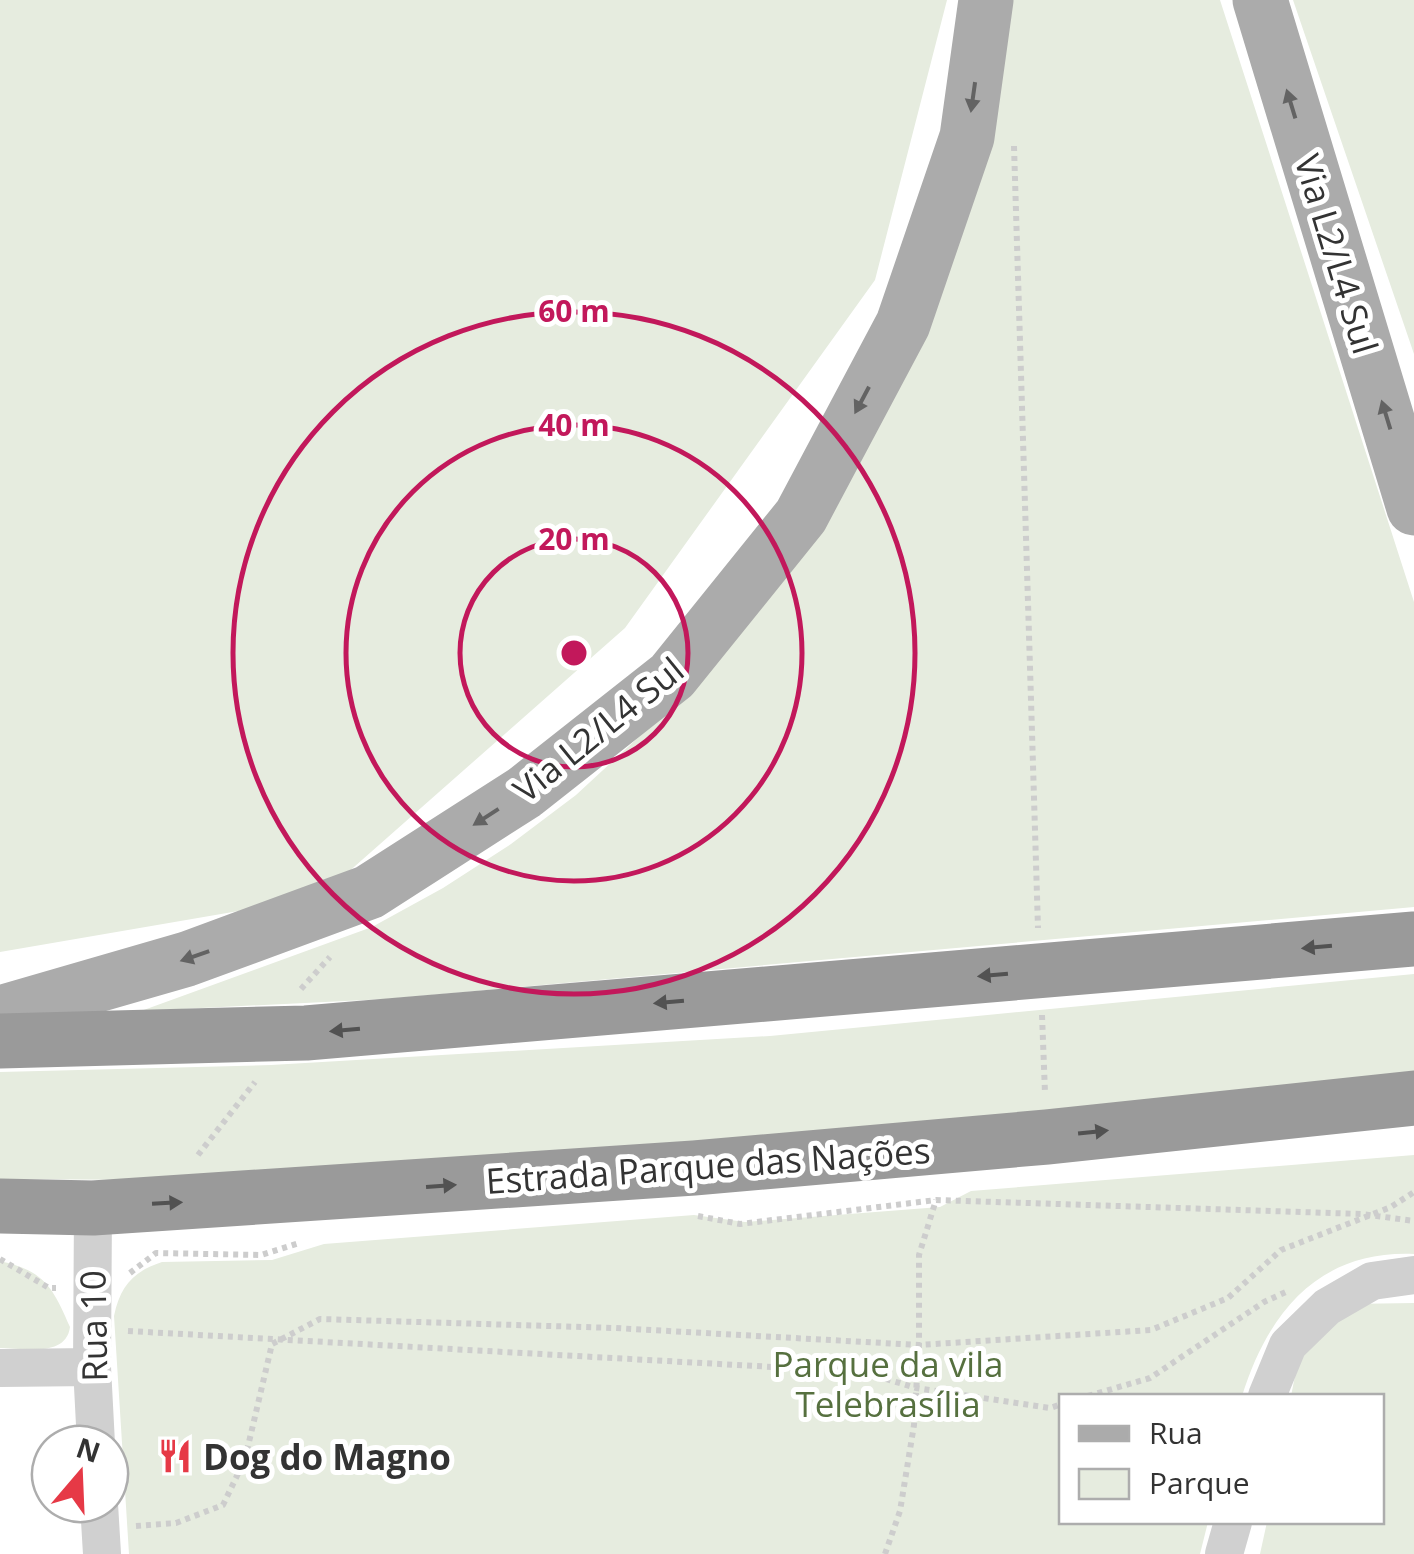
<svg xmlns="http://www.w3.org/2000/svg" width="1414" height="1554" font-family="'Open Sans',sans-serif">
	<style>
		.green { fill: #e6ecdf }
		.lines { fill: none; stroke-linecap: round; stroke-linejoin: round }
		.path { stroke: #cdcdcd; stroke-width: 6; stroke-dasharray: 5 5; stroke-linecap: butt }
		.street { stroke: #d0d0d0; stroke-width: 38 }
		.primary { stroke: #ababab; stroke-width: 55 }
		.highway { stroke: #9a9a9a; stroke-width: 55 }
		.oneway { fill: #636363 }
		.oneway2 { fill: #525252 }
		.ring { fill: none; stroke: #c2185b; stroke-width: 5 }
		.labels { text-anchor: middle; dominant-baseline: central; stroke-width: 10; stroke-linejoin: round; paint-order: stroke }
		.street-label { font-size: 35px; fill: #333; stroke: #fff }
		.park-label { font-size: 35px; fill: #56703f; stroke: #fff }
		.poi-label { font-size: 35px; font-weight: bold; fill: #333; stroke: #fff; text-anchor: start }
		.centre { fill: #c2185b; stroke: #fff; stroke-width: 5 }
		.ring-label { font-size: 30px; text-anchor: middle; font-weight: bold; fill: #c2185b; stroke: #fff; stroke-width: 10; stroke-linejoin: round; paint-order: stroke }
	</style>
	<rect width="100%" height="100%" fill="#fff"/>
	<path class="green" d="M0,0H947L875,280L625,628L320,897L0,952Z
		M1008,0H1220L1414,602V907L386,999L141,1011L372,927L443,888L511,844L576,795L695,685L797,560Z
		M1293,0H1414V354Z
		M1414,974V1071L1049,1117L162,1180L0,1179V1072L271,1065L770,1036Z
		M1414,1155V1254C1318,1250 1268,1313 1242,1396H1062V1522H1208L1200,1554H129L114,1316C120,1286 134,1271 162,1262L272,1260L324,1244L694,1215L745,1222L940,1207L971,1191Z
		M0,1261C45,1271 53,1288 70,1327C66,1358 23,1348 0,1348Z
		M1414,1303V1554H1260L1267,1522H1382V1396H1291L1300,1351L1349,1304Z"/>
	<g class="lines">
		<path class="path" d="M1014,146L1038,928
			M301,989L330,957
			M1042,1015L1045,1093
			M198,1155L255,1082
			M698,1216L740,1224L936,1200L1362,1214L1414,1221
			M0,1259L49,1288H56
			M130,1273L156,1253L261,1255L299,1243
			M128,1331L863,1372L916,1388L1050,1408L1062,1404
			M1088,1396L1150,1378L1264,1302L1288,1291
			M136,1526L176,1523L223,1505L245,1459L272,1344L320,1319L615,1328L919,1345L1151,1330L1228,1298L1281,1250L1391,1207L1414,1192
			M885,1554L900,1511L914,1425L919,1345V1255L936,1200"/>
		<path class="street" d="M93,1208L92,1367L96,1444
			M0,1368L92,1367
			M1267,1396L1288,1345L1327,1307L1372,1281L1414,1275
			M99,1504L102,1554
			M1224,1554L1233,1522"/>
		<path class="primary" d="M1260,0L1414,508
			M0,1013L187,959L369,892L525,792L672,676L801,516L903,324L967,137L986,0"/>
		<path class="highway" d="M0,1041L306,1033L1414,939
			M0,1206L93,1208L694,1168L1047,1137L1414,1098"/>
	</g>
	<defs><path id="oneway-solid" d="M-6-.8H1V-3.2L6.5 0L1 3.2V.8H-6Z" transform="scale(2.5)"/></defs>
	<g class="oneway">
		<use href="#oneway-solid" transform="translate(973 97) rotate(98)"/>
		<use href="#oneway-solid" transform="translate(1291 104) rotate(-107)"/>
		<use href="#oneway-solid" transform="translate(862 400) rotate(118)"/>
		<use href="#oneway-solid" transform="translate(1386 415) rotate(-107)"/>
		<use href="#oneway-solid" transform="translate(486 817) rotate(147)"/>
		<use href="#oneway-solid" transform="translate(195 956) rotate(161)"/>
	</g>
	<g class="oneway2">
		<use href="#oneway-solid" transform="translate(1317 947) rotate(175)"/>
		<use href="#oneway-solid" transform="translate(993 975) rotate(175)"/>
		<use href="#oneway-solid" transform="translate(669 1002) rotate(175)"/>
		<use href="#oneway-solid" transform="translate(345 1030) rotate(175)"/>
		<use href="#oneway-solid" transform="translate(1093 1132) rotate(-6)"/>
		<use href="#oneway-solid" transform="translate(441 1186) rotate(-4)"/>
		<use href="#oneway-solid" transform="translate(167 1203) rotate(-3)"/>
	</g>
	<g class="ring">
		<circle cx="574" cy="653" r="114"/>
		<circle cx="574" cy="653" r="228"/>
		<circle cx="574" cy="653" r="341"/>
	</g>
	<defs>
		<g id="restaurant-bare" transform="scale(2.7)"><path d="M-5-6h1v4h1v-4h1v4h1v-4h1v5L-1.5 .5V6h-2V.5L-5-1ZM5-6V6H3V1.5H1.5Q1.5-4 5-6Z" fill="#e63946" stroke="#fff" stroke-width="2.5" paint-order="stroke"/></g>
	</defs>
	<g fill-rule="evenodd">
		<use href="#restaurant-bare" x="175" y="1456"/>
	</g>
	<g class="labels">
		<g class="street-label">
			<text transform="translate(1337 254) rotate(73)">Via L2/L4 Sul</text>
			<text transform="translate(598 729) rotate(-39)">Via L2/L4 Sul</text>
			<text transform="translate(708 1165) rotate(-4)">Estrada Parque das Nações</text>
			<text transform="translate(93 1326) rotate(-91)">Rua 10</text>
		</g>
		<g class="park-label">
			<text x="888" y="1363">Parque da vila<tspan x="888" dy="40">Telebrasília</tspan></text>
		</g>
		<g class="poi-label">
			<text x="203" y="1456">Dog do Magno</text>
		</g>
	</g>
	<circle cx="574" cy="653" r="15" class="centre"/>
	<g class="ring-label">
		<text x="574" y="322">60 m</text>
		<text x="574" y="436">40 m</text>
		<text x="574" y="550">20 m</text>
	</g>
	<rect x="1059" y="1394" width="325" height="130" fill="#ffffff" stroke="#adadad" stroke-width="2.5"/>
	<rect x="1079" y="1426" width="50" height="15" fill="#ababab" stroke="#adadad" stroke-width="2.5"/>
	<text x="1149" y="1444" font-size="30" fill="#333333">Rua</text>
	<rect x="1079" y="1469" width="50" height="30" fill="#e6ecdf" stroke="#adadad" stroke-width="2.5"/>
	<text x="1149" y="1494" font-size="30" fill="#333333">Parque</text>
	<g transform="translate(80 1474) rotate(19)"><circle r="48" fill="#ffffff" stroke="#adadad" stroke-width="2.5"/>
	<path d="M0-8L18 38L0 25L-18 38Z" fill="#e63946"/>
	<text y="-15" font-size="28" font-weight="bold" text-anchor="middle" fill="#333333">N</text>
	</g>
</svg>
